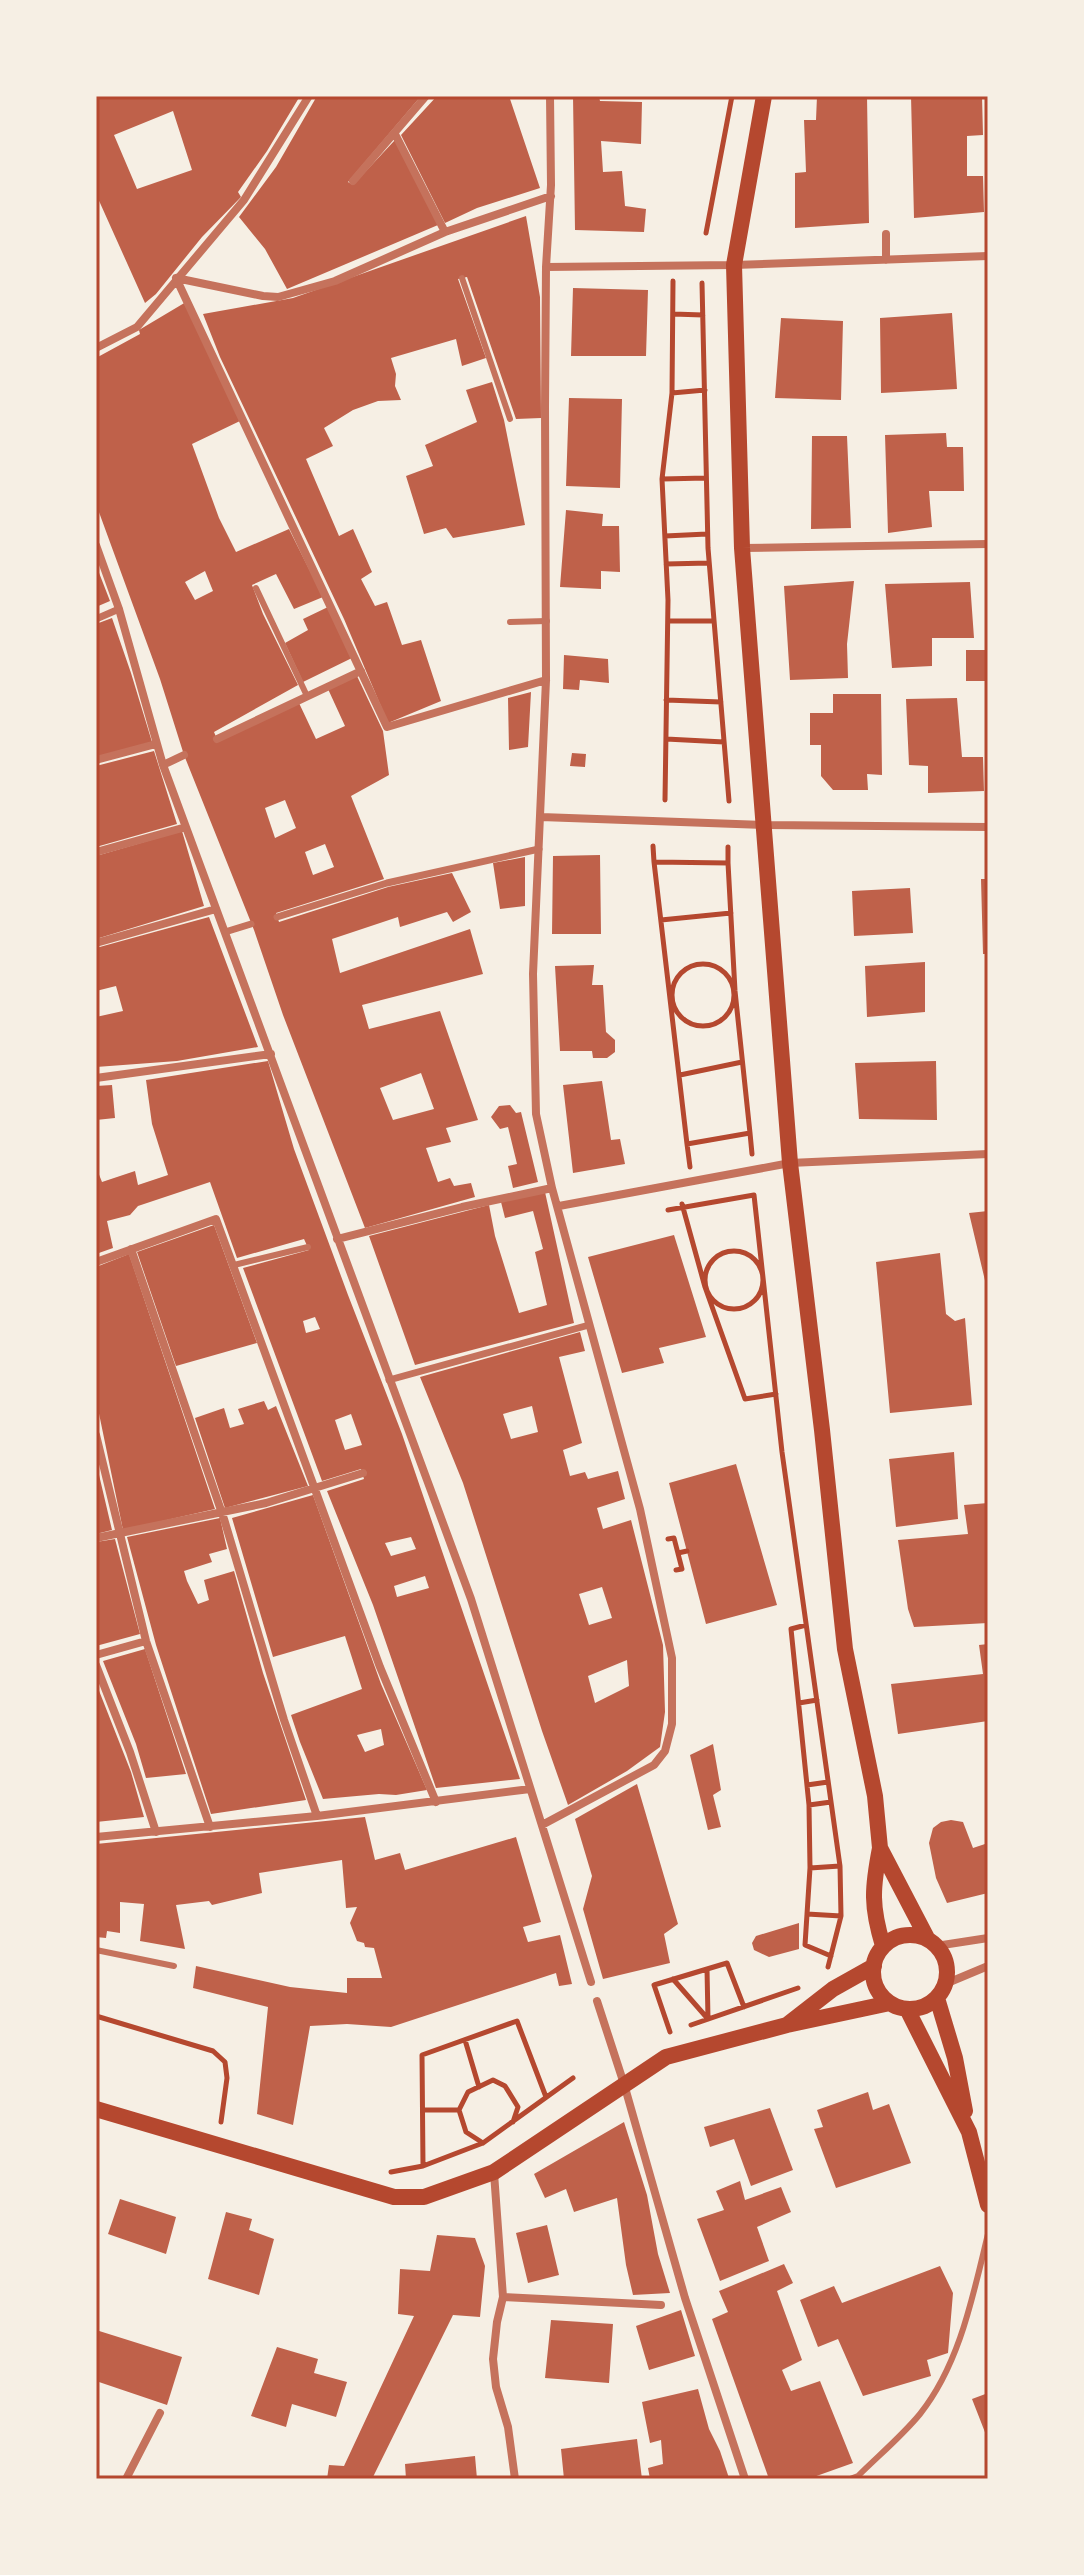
<svg xmlns="http://www.w3.org/2000/svg" width="1084" height="2575" font-family="Raleway,sans-serif">
	<style>
		.building { fill: #bf614a; fill-rule: evenodd }
		.lines { fill: none; stroke-linecap: round; stroke-linejoin: round }
		.path { stroke: #b5482f; stroke-width: 5 }
		.service { stroke: #c5725c; stroke-width: 6 }
		.pedestrian { stroke: #c5725c; stroke-width: 7 }
		.minor { stroke: #c5725c; stroke-width: 8 }
		.secondary { stroke: #b5482f; stroke-width: 16 }
		.neatline { fill: none; stroke: #b5482f; stroke-width: 3 }
	</style>
	<rect width="100%" height="100%" fill="#f6efe4"/>
	<path class="building" d="M96,96H300L267,151L238,192L241,197L202,237L156,294L145,303L96,194ZM173,111L192,170L137,189L114,135Z
		M317,96H421L348,182L353,185L395,140L438,225L287,289L265,249L239,217L276,167Z
		M437,96H509L540,188L477,208L445,223L401,135Z
		M573,96L599,97L600,101L642,102L641,144L601,141L603,172L622,171L625,206L646,209L644,232L575,230Z
		M817,96H867L869,223L795,228V173L806,172L804,120H816Z
		M911,96H982L983,135L967,136V176H983L984,212L914,218Z
		M526,216L540,297L541,418L516,419L467,277L458,279L486,358L462,366L456,339L391,358L396,374L395,386L401,400L378,401L353,410L324,428L333,446L306,459L339,536L353,529L372,572L361,579L375,606L387,602L402,645L421,640L441,701L388,723L344,619L220,357L203,314L293,298Z
		M573,288L648,290L646,356H571Z
		M186,302L240,421L192,444L219,518L236,552L289,529L323,597L294,609L276,574L252,585L263,614L298,685L214,732L217,739L299,703L316,739L345,726L328,689L357,676L383,731L389,775L351,796L384,879L276,913L279,922L388,887L452,873L471,912L453,922L447,912L400,927L398,917L332,939L340,973L470,929L483,974L362,1005L369,1029L440,1011L478,1120L446,1128L451,1142L426,1148L438,1182L450,1178L454,1186L471,1183L475,1197L365,1228L283,1015L254,930L184,755L160,679L96,504V358L140,334L139,330ZM205,571L213,591L195,600L185,582ZM285,800L296,828L275,838L265,808ZM325,844L334,867L313,875L305,852ZM421,1073L434,1109L393,1120L380,1088Z
		M952,313L957,389L881,393L880,318Z
		M781,318L843,321L841,400L775,398Z
		M492,382L504,420L525,525L453,538L446,528L424,534L406,476L433,466L425,445L477,422L466,390Z
		M569,398L622,399L620,488L566,486Z
		M946,433L947,447H963L964,491H929L932,527L888,533L885,435Z
		M812,436H847L851,528L811,529Z
		M566,510L603,514L602,526H619L620,572L601,571V589L560,587Z
		M96,565L110,601L96,607Z
		M854,581L847,644L848,678L790,680L784,586Z
		M970,582L974,638H932V666L892,668L885,584Z
		M328,607L352,658L303,682L285,643L308,630L303,619Z
		M112,618L131,673L152,742L96,757V624Z
		M966,650H988V681H966Z
		M564,655L608,659L609,683L580,680L579,690L563,689Z
		M531,692L528,747L509,750L508,698Z
		M833,694H881L882,775L867,774L868,790H833L821,776V745H810V713H833Z
		M957,698L962,757H983L984,791L928,793V766L909,765L906,699Z
		M154,751L177,824L96,847V766Z
		M572,753L586,754L585,767L570,766Z
		M182,831L204,906L96,939V856Z
		M600,855L601,934H552L553,856Z
		M525,857V906L500,909L493,863Z
		M981,879H988V954H983Z
		M910,888L913,933L854,936L852,891Z
		M209,917L258,1047L177,1061L96,1067V1017L123,1011L116,986L96,991V948Z
		M925,962V1012L867,1017L865,966Z
		M594,965L592,985H603L606,1032L615,1040V1052L607,1058H593L592,1051H560L555,966Z
		M268,1061L294,1149L348,1295L402,1434L520,1779L436,1788L373,1605L327,1491L364,1479L361,1469L322,1481L243,1268L309,1250L304,1239L237,1258L210,1182L138,1206L130,1215L107,1221L113,1248L96,1254V1167L102,1182L135,1171L138,1185L168,1175L152,1124L146,1080ZM315,1317L320,1329L306,1333L303,1321ZM351,1414L362,1445L345,1450L335,1420ZM411,1537L416,1549L391,1556L385,1543ZM425,1576L429,1588L397,1597L394,1586Z
		M936,1061L937,1120L859,1119L855,1063Z
		M602,1081L611,1140L620,1139L625,1164L573,1173L563,1085Z
		M112,1085L115,1118L96,1120V1086Z
		M510,1105L516,1113L521,1112L538,1182L513,1188L508,1166L517,1164L508,1127L500,1129L491,1117L499,1106Z
		M545,1192L574,1323L415,1365L369,1236L489,1205L495,1236L519,1313L547,1305L535,1252L543,1249L533,1211L505,1218L501,1202Z
		M988,1211V1289H987L969,1213Z
		M214,1225L257,1343L176,1366L137,1252Z
		M674,1235L706,1337L659,1348L664,1363L622,1373L588,1257Z
		M940,1253L946,1314L955,1321L965,1318L972,1405L890,1413L876,1262Z
		M129,1254L215,1509L123,1530L96,1399V1267Z
		M580,1332L585,1351L559,1357L582,1443L563,1450L570,1476L585,1472L588,1479L618,1471L625,1499L597,1508L603,1529L631,1520L663,1645L665,1712L660,1747L627,1771L568,1805L542,1731L463,1483L420,1377ZM532,1406L538,1432L511,1439L503,1414ZM602,1587L612,1618L589,1625L579,1594ZM627,1660L629,1686L595,1703L588,1676Z
		M264,1401L268,1410L276,1406L308,1486L225,1508L195,1418L224,1408L230,1428L244,1424L238,1409Z
		M954,1452L958,1519L896,1527L889,1459Z
		M96,1462L112,1530L96,1534Z
		M736,1464L777,1605L706,1624L669,1483Z
		M313,1495L381,1684L427,1790L396,1795L379,1794L323,1799L300,1742L291,1715L362,1689L345,1636L273,1657L232,1518ZM381,1729L384,1745L365,1752L357,1735Z
		M988,1503V1623L914,1627L908,1609L898,1540L968,1534L964,1505Z
		M220,1518L227,1549L209,1554L212,1562L184,1571L187,1581L198,1604L209,1600L204,1580L234,1571L263,1673L306,1800L211,1814L156,1645L127,1537Z
		M115,1539L140,1634L96,1646V1542Z
		M988,1644V1721L898,1734L891,1684L983,1674L979,1645Z
		M145,1649L186,1774L146,1778L136,1744L103,1661Z
		M96,1683L131,1772L144,1817L96,1822Z
		M713,1744L721,1790L713,1795L721,1827L708,1830L690,1755Z
		M637,1784L678,1924L664,1934L670,1963L603,1979L583,1909L592,1876L575,1819Z
		M365,1817L375,1860L400,1853L405,1870L516,1837L541,1922L523,1927L528,1942L560,1935L572,1984L559,1986L556,1973L391,2027L347,2024L310,2026L293,2125L257,2114L268,2007L193,1988L196,1966L290,1987L347,1993V1978H382L374,1948L365,1947L364,1943L357,1941L350,1923L357,1907L346,1908L342,1860L259,1873L262,1893L212,1905L209,1901L176,1905L185,1949L140,1941L144,1904L120,1902V1933L107,1931L106,1938L96,1937V1844Z
		M951,1820L963,1822L973,1848L988,1843V1893L947,1903L936,1878L929,1843L933,1828L941,1822Z
		M799,1923V1949L769,1957L754,1950L752,1943L756,1936Z
		M868,2092L873,2110L889,2104L911,2163L836,2188L814,2129L823,2127L817,2110Z
		M770,2108L793,2170L751,2186L734,2139L710,2147L704,2127Z
		M624,2122L647,2195L658,2254L670,2293L633,2295L626,2265L617,2198L574,2212L566,2189L545,2198L534,2174Z
		M740,2181L745,2200L781,2187L791,2212L757,2227L769,2261L720,2281L697,2219L724,2210L716,2191Z
		M120,2199L176,2217L166,2254L108,2234Z
		M226,2212L252,2219L249,2230L274,2239L259,2295L208,2279Z
		M547,2225L559,2275L528,2283L516,2233Z
		M437,2235L475,2238L485,2266L480,2317L453,2315L372,2479H327L329,2465L344,2466L414,2316L398,2314L400,2269L430,2271Z
		M784,2264L793,2283L777,2291L802,2360L782,2370L791,2391L820,2381L853,2463L808,2479H769L712,2319L728,2312L719,2291Z
		M940,2266L953,2293L948,2353L927,2360L931,2376L863,2396L838,2339L818,2347L800,2300L834,2286L842,2303Z
		M681,2310L695,2356L649,2370L636,2326Z
		M551,2320L613,2324L609,2383L545,2378Z
		M96,2330L182,2357L167,2405L96,2381Z
		M277,2347L318,2359L314,2373L347,2382L336,2417L292,2404L286,2427L251,2416Z
		M698,2389L709,2429L720,2451L729,2478L650,2479L648,2468L663,2464L661,2440L650,2443L642,2402Z
		M988,2393V2440L972,2399Z
		M637,2439L642,2479H564L561,2449Z
		M475,2456L477,2479H406L405,2464Z"/>
	<g class="lines">
		<path class="path" d="M706,233L732,96
			M702,283L708,548L729,801
			M673,314L703,315
			M672,393L705,390
			M662,479L706,478
			M665,536L707,534
			M666,564L709,563
			M668,621H714
			M666,700L721,702
			M666,739L724,742
			M665,800L668,600L662,479L672,393L673,281
			M653,846L654,862
			M728,847V863
			M654,862L728,863L735,991L750,1133L687,1144Z
			M661,920L731,913
			M672 995a31 31 0 1 1 62 0a31 31 0 1 1-62 0Z
			M680,1075L742,1062
			M750,1133L752,1154
			M687,1144L690,1167
			M682,1204L705,1287L745,1399L776,1394
			M668,1210L754,1195L782,1452L840,1866L841,1916L828,1967
			M705 1280a29 29 0 1 1 58 0a29 29 0 1 1-58 0Z
			M668,1539L674,1538L682,1569L676,1570
			M678,1553L687,1551
			M806,1625L791,1629L809,1805L810,1868L805,1945L831,1956
			M799,1703L817,1700
			M807,1785L828,1782
			M809,1805L831,1802
			M810,1868L840,1866
			M807,1914L841,1916
			M673,1979L708,2019L707,1969
			M96,2016L213,2051L225,2062L227,2078L221,2122
			M691,2025L798,1988
			M670,2032L654,1985L727,1963L744,2007
			M465,2040L479,2087
			M423,2110H459
			M483,2143L466,2132L459,2110L468,2092L493,2080L505,2086L518,2107L513,2122
			M423,2166L422,2055L517,2021L546,2097
			M391,2172L423,2166L483,2143L573,2078"/>
		<path class="service" d="M462,278L510,419
			M256,588L307,696
			M510,622L547,621
			M234,1265L308,1247
			M96,1950L174,1966
			M850,2479L858,2476C878,2456 902,2436 920,2414C960,2364 973,2295 988,2234"/>
		<path class="pedestrian" d="M96,619L119,609
			M277,917L387,883L539,849
			M225,932L251,924
			M389,1380L589,1325"/>
		<path class="minor" d="M395,134L445,232
			M353,181L426,96
			M886,234V260
			M546,267L734,265L988,256
			M176,278L387,727L546,680
			M176,278L263,296L278,297L335,281L445,232L551,196
			M96,348L137,327L244,200L309,96
			M96,545L119,609L163,765L471,1599L591,1982
			M742,548L988,544
			M217,739L361,671
			M96,760L156,744
			M163,765L184,755
			M541,817L766,825L988,827
			M96,852L186,827
			M96,943L216,909
			M96,1078L271,1054
			M559,1206L790,1163L988,1154
			M337,1239L462,1207L552,1188
			M131,1249L224,1519L284,1720L317,1816
			M96,1262L216,1219L380,1667L436,1802
			M96,1435L146,1641L210,1827
			M96,1538L266,1503L363,1473
			M96,1655L146,1641
			M96,1665L130,1752L156,1832
			M542,1825L654,1765L665,1751L672,1724V1658L640,1509L552,1188L536,1114L533,974L546,680L545,407L546,267L551,185L550,96
			M96,1837L317,1816L530,1789
			M936,1946L988,1938
			M945,1984L988,1966
			M597,2001L624,2084L685,2298L745,2479
			M494,2173L503,2297L497,2322L493,2359L496,2387L508,2427L515,2479
			M503,2297L661,2305
			M126,2479L160,2413"/>
		<path class="secondary" d="M764,96L734,265L742,548L790,1163L822,1430L845,1649L875,1796L880,1848L927,1938
			M880,1848C872,1889 871,1906 883,1946
			M873 1972a37 37 0 1 1 74 0a37 37 0 1 1-74 0Z
			M937,1998L955,2058L965,2111
			M907,2009L969,2132L988,2205
			M788,2024L833,1989L874,1966
			M96,2109L394,2197H424L494,2172L666,2057L787,2025L890,2003"/>
	</g>
	<rect width="1084" height="2575" fill="none" stroke="#f6efe4" stroke-width="196"/>
	<rect x="98" y="98" width="888" height="2379" class="neatline"/>
</svg>
